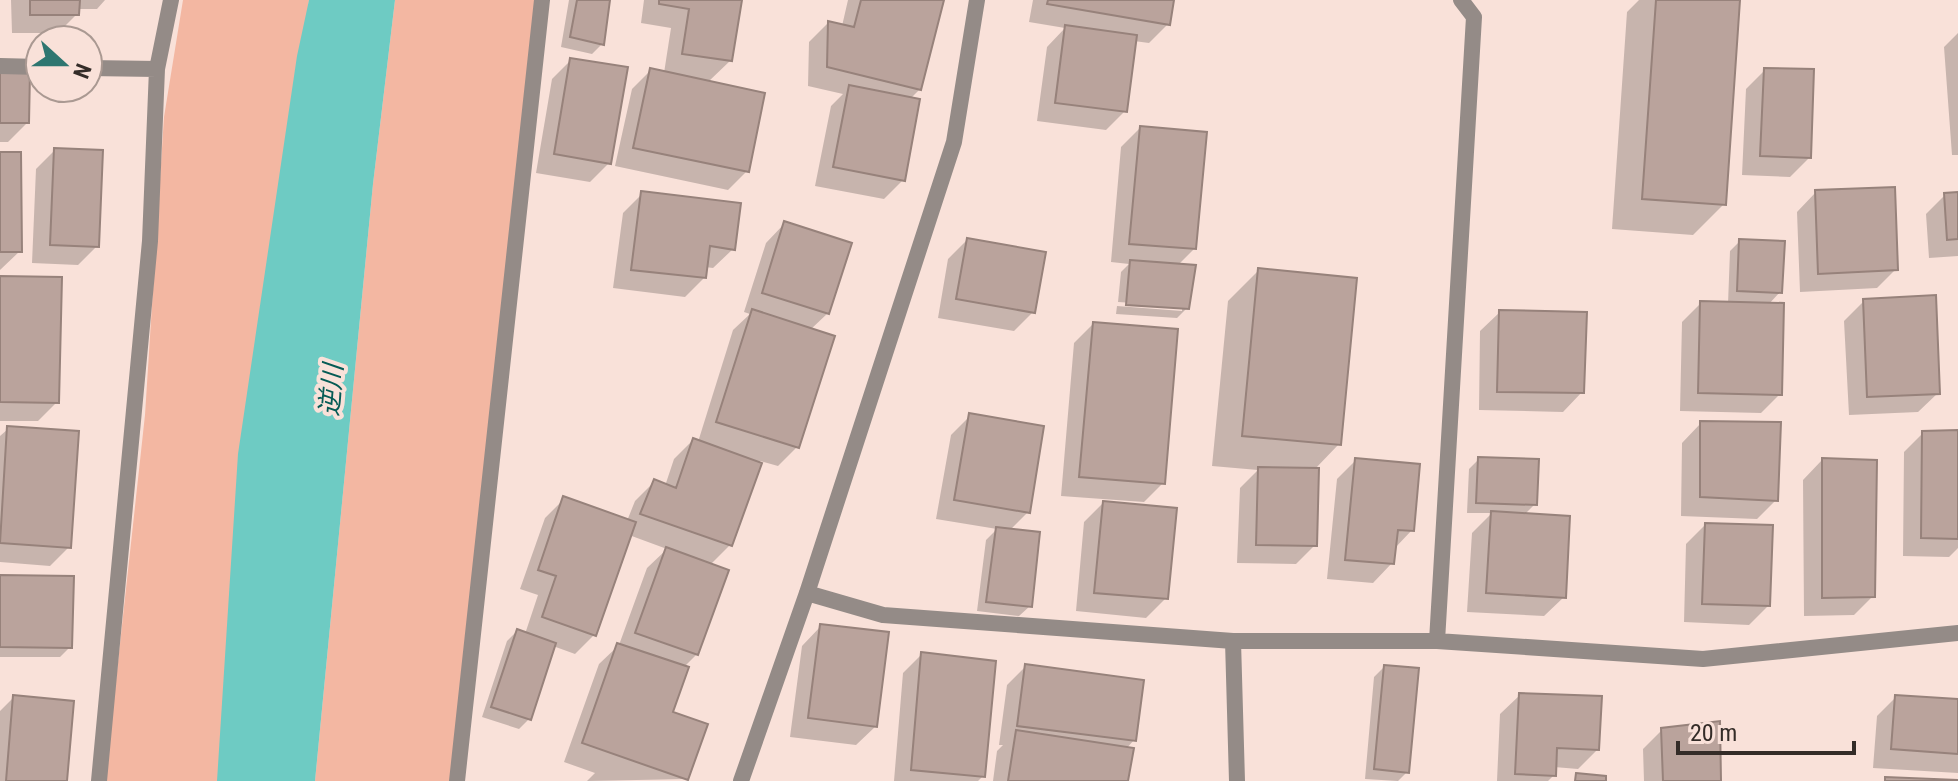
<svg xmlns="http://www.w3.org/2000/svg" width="1958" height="781" font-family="'Roboto Condensed','Noto Sans JP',sans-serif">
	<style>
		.green { fill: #f3b7a2 }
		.water { fill: #6ecbc3 }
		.shadow { fill: #0003 }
		.building { fill: #baa39c; stroke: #97827b; stroke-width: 2 }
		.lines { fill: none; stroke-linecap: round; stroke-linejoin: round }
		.street { stroke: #948b87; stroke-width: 16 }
		.labels { text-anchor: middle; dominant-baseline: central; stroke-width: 8; stroke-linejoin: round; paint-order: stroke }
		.water-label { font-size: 26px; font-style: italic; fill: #055b55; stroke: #f9e1d9 }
	</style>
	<rect width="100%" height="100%" fill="#f9e1d9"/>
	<path class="green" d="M183,0H309L226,781H105L145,415L164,117Z
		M395,0H542L457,781H315L373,184Z"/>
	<path class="water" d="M309,0H395L373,184L315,781H217L238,454L297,56Z"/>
	<path class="shadow" d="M11,0H105L97,9H77V14L58,33H12Z
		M569,0H608L602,44L592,54L561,47Z
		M644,0H740L731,60L708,82L747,171L728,190L615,166L632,89L651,70L664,73L671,28L641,23Z
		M848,0H942L920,89L910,99L903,180L884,199L815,186L831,106L843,94L808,86L809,42L828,23L842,26Z
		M1033,0H1172L1168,24L1149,43L1134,41L1125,111L1106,130L1037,121L1047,47L1065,28L1029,22Z
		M1639,0H1738L1724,204L1693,235L1612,229L1627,12Z
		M1958,33V155H1952L1944,47Z
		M571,60L609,163L590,182L536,173L552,79Z
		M1765,70L1809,158L1790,177L1742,175L1746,89Z
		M0,73L27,123L8,142H0Z
		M1140,128L1194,249L1177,266L1187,308L1177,318L1116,314L1117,306L1182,311V306L1118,302L1121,272L1129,264L1111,262L1121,147Z
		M55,150L97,246L78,265L32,263L36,169Z
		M0,154L20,251L0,270Z
		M1816,192L1896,269L1877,288L1800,292L1797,212Z
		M642,194L733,249L713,268L705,267L704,278L685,297L613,288L623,213Z
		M1958,194V256L1929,258L1926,214L1945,195Z
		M785,223L828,313L810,330L797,447L778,466L760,461L730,545L710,565L697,654L683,668L671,714L687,779L587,781L595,773L564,762L599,664L619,645L647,568L667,549L629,535L594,635L575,654L553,646L529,719L519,729L482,717L507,641L517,631L525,634L538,595L520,589L545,518L564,499L627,521L635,501L654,482L665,486L674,459L693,440L698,442L733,330L750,314L744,312L766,243Z
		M967,240L1033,312L1014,331L938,318L948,259Z
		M1740,241L1780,292L1768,305L1780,394L1761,413L1680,411L1682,322L1701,303L1728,304L1730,251Z
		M1259,270L1339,444L1314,470L1315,545L1296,564L1237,563L1240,488L1258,470L1212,466L1228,301Z
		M0,278L57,402L38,421H0Z
		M1864,301L1938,393L1918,412L1849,415L1844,321Z
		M1500,312L1582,392L1563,412L1479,410L1480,331Z
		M1093,324L1163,483L1144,502L1061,496L1074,343Z
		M970,416L1028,512L1009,531L1030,606L1019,616L977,611L986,540L997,529L936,519L951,435Z
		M1701,423L1776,500L1757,519L1681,516L1682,443Z
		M8,429L69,547L50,566L0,562V436Z
		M1958,432V548L1949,557L1903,556L1904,452L1923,433Z
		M1479,459L1535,504L1524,515L1564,597L1544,616L1467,612L1472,533L1492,513H1467L1469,469Z
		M1356,460L1412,530L1394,549L1392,563L1373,583L1327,579L1337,479Z
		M1822,460L1873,596L1854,615L1804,616L1803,480Z
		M1105,501L1166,598L1146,618L1076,611L1084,522Z
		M1705,525L1768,606L1749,625L1684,622L1686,544Z
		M0,577L70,647L60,657H0Z
		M821,626L876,726L856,745L790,737L802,646Z
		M922,654L983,776L978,781H894L903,673Z
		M1026,666L1134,740L1126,749V781H993L997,751L1003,745H999L1007,685Z
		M1384,667L1407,772L1398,781L1365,779L1374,677Z
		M1520,695L1597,750L1578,769L1554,767V775L1548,781H1497L1500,714Z
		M14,697L65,781H0V711Z
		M1896,697L1958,701V773L1873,768L1877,716Z
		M1662,730L1719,781H1644L1643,749Z"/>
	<path class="building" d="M30,0H80L79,15H30Z
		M577,0H610L604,45L570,37Z
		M659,0H742L732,61L682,54L689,9L659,4Z
		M861,0H944L921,90L827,67L828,21L854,27Z
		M1048,0H1174L1170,25L1047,4Z
		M1656,0H1740L1726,205L1642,199Z
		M1065,25L1137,35L1127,112L1055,103Z
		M570,58L628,67L611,164L554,154Z
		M650,68L765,93L749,172L633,148Z
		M1764,68L1814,69L1811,158L1760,156Z
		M0,71H30L29,123H0Z
		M849,85L920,99L905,181L833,167Z
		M1140,126L1207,132L1196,249L1129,244Z
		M54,148L103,150L99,247L50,245Z
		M0,152H21L22,252H0Z
		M1895,187L1898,270L1818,274L1815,190Z
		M641,191L741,203L735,250L710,246L706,278L631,270Z
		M1958,192V239L1947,240L1944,193Z
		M784,221L852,243L829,314L762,293Z
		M967,238L1046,252L1035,313L956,299Z
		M1739,239L1785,241L1782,293L1737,291Z
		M1130,260L1196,265L1189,309L1126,305Z
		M1258,268L1357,278L1341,445L1242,436Z
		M0,276L62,277L59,403L0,402Z
		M1936,295L1940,394L1867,397L1863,299Z
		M1700,301L1784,303L1782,395L1698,393Z
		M752,309L835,336L799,448L716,422Z
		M1499,310L1587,312L1584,393L1497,392Z
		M1093,322L1178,329L1165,484L1079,477Z
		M969,413L1044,426L1030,513L954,500Z
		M1700,421L1781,422L1778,501L1700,497Z
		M7,426L79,431L71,548L0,543Z
		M1958,430V539L1921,538L1922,431Z
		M693,438L762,463L732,546L640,514L654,479L676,488Z
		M1478,457L1539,459L1537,505L1476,503Z
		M1355,458L1420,464L1414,531L1398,530L1394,564L1345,560Z
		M1822,458L1877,460L1875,597L1822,598Z
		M1258,467L1319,468L1317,546L1256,545Z
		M563,496L636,522L596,636L542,617L556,576L538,570Z
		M1103,501L1177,508L1168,599L1094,593Z
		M1491,511L1570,516L1566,598L1486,593Z
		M1705,523L1773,525L1770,606L1702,604Z
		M996,527L1040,532L1032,607L986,602Z
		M666,547L729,570L698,655L635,633Z
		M0,575L74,576L72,648L0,647Z
		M820,624L889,632L877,727L808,718Z
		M517,629L556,643L531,720L491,707Z
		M617,643L689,667L673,712L708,724L688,780L582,743Z
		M921,652L996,661L985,777L911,770Z
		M1025,664L1144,680L1136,741L1017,726Z
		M1384,665L1419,668L1409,773L1374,769Z
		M1519,693L1602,696L1599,750L1557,748L1556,776L1515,774Z
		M13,695L74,701L67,781H6Z
		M1895,695L1958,699V754L1891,749Z
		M1720,721L1721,781H1663L1661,728Z
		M1016,730L1134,748L1128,781H1008Z
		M1576,773L1606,776V781H1575Z
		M1885,777L1958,780V781H1885Z"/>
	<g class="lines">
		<path class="street" d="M0,66L40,67
			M88,68L157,69
			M807,593L883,615L1233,641H1437L1703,659L1958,633
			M1233,641L1237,781
			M1437,641L1474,17L1461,0
			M99,781L150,241L157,69L171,0
			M457,781L542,0
			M741,781L807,593L954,142L977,0"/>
	</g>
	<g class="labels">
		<g class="water-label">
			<text transform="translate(331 390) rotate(-85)">逆川</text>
		</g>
	</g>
	<g transform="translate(64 64) rotate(111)"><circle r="38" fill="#f9e1d9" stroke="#aa9992" stroke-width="2"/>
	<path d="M0-6L14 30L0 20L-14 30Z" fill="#2e7670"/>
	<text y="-12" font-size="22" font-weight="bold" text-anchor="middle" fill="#342c28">N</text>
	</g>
	<path d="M1678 741v12h176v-12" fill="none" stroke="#342c28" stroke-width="4"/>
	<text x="1690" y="741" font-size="24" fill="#342c28" stroke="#f9e1d9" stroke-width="6" paint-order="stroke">20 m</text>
</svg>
